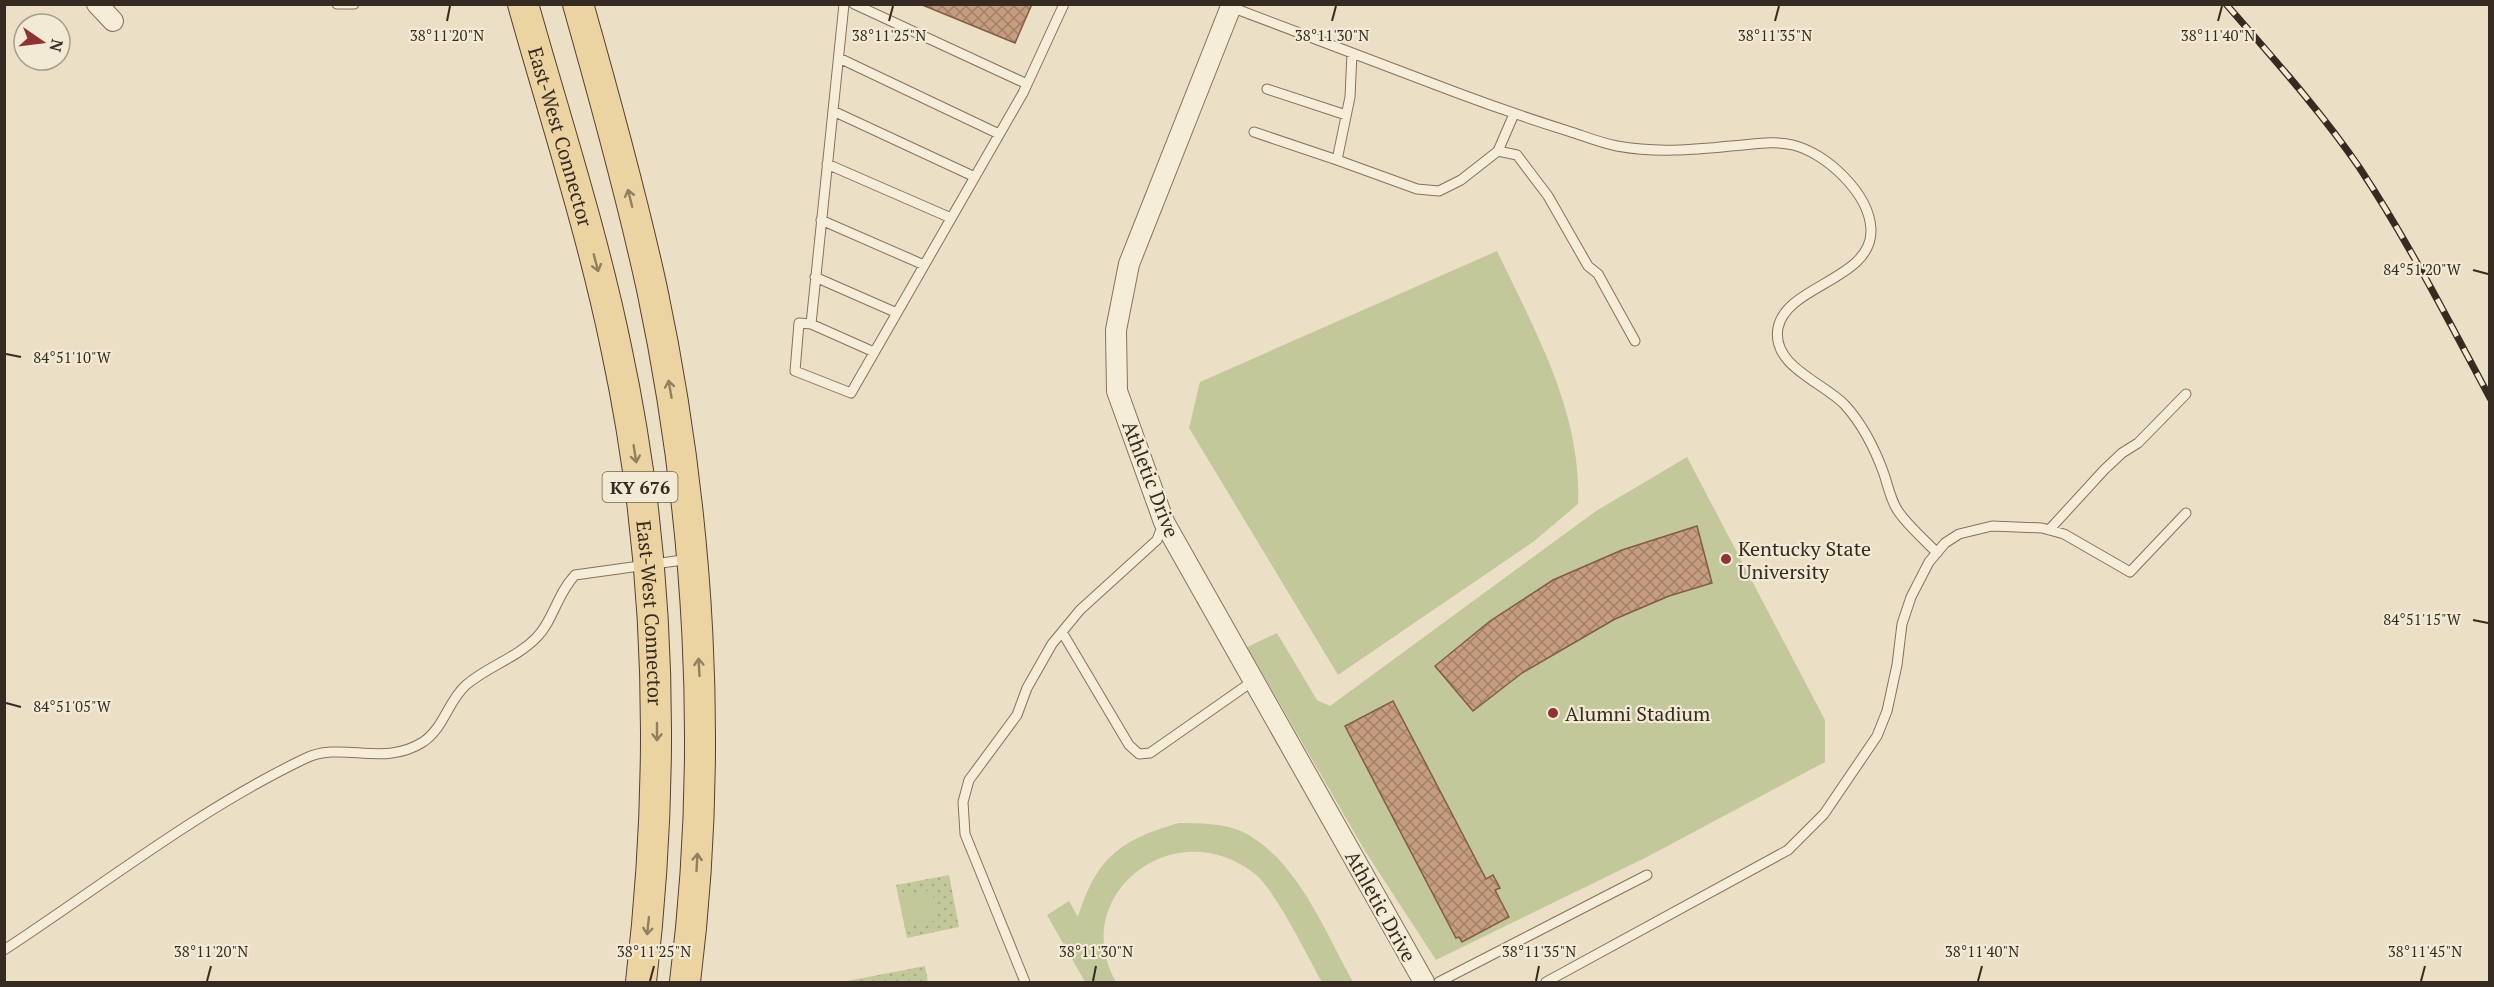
<svg xmlns="http://www.w3.org/2000/svg" width="2494" height="987" font-family="'PT Serif',serif">
	<style>
		.green { fill: url(#green-dots) }
		.pitch { fill: #c3c89b }
		.building { fill: url(#building-cross-hatch); stroke: #825d45; stroke-width: 1.5 }
		.lines { fill: none; stroke-linecap: round; stroke-linejoin: round }
		.service-casing { stroke: #85725d; stroke-width: 11 }
		.minor-casing { stroke: #85725d; stroke-width: 22 }
		.primary-casing { stroke: #534131; stroke-width: 32 }
		.service { stroke: #f6edd9; stroke-width: 9 }
		.minor { stroke: #f6edd9; stroke-width: 20 }
		.primary { stroke: #ebd4a1; stroke-width: 30 }
		.rail-casing { stroke: #362b20; stroke-width: 7 }
		.rail { stroke: #f3ead5; stroke-width: 4.5; stroke-dasharray: 14; stroke-linecap: butt }
		.oneway { stroke: #908060 }
		.ticks { fill: none; stroke: #362b20; stroke-width: 2 }
		.poi-dot { fill: #8f3233; stroke: #f3ead5; stroke-width: 2 }
		.labels { text-anchor: middle; dominant-baseline: central; stroke-width: 4.5; stroke-linejoin: round; paint-order: stroke }
		.shield { fill: #f3ead5; stroke: #6f6456; stroke-width: 1.5 }
		.shield-label { font-size: 18px; font-weight: bold; fill: #362b20 }
		.street-label { font-size: 20px; fill: #362b20; stroke: #f3ead5 }
		.poi-label { font-size: 20px; fill: #362b20; stroke: #f3ead5; text-anchor: start }
		.ticks-label { font-size: 15px; text-anchor: middle; fill: #362b20; stroke: #f3ead5; stroke-width: 4.5; stroke-linejoin: round; paint-order: stroke }
	</style>
	<defs>
		<pattern id="green-dots" width="8" height="8" patternUnits="userSpaceOnUse" patternTransform="scale(1.5)"><rect width="8" height="8" fill="#c3c89b"/><path d="M2 2h.1M6 6h.1" fill="none" stroke="#a8ac85" stroke-width="1.8" stroke-linecap="round"/></pattern>
		<pattern id="building-cross-hatch" width="8" height="8" patternUnits="userSpaceOnUse" patternTransform="scale(1.5)"><rect width="8" height="8" fill="#c69d7f"/><path d="M0 0l8 8M0 8l8-8" fill="none" stroke="#a28068"/></pattern>
	</defs>
	<rect width="100%" height="100%" fill="#ebe0c6"/>
	<path class="green" d="M949,875L959,927L907,938L896,885Z
		M925,966L928,982H842Z"/>
	<path class="pitch" d="M1497,251C1535,331 1582,412 1578,504L1533,542L1338,675L1189,428L1200,382Z
		M1687,457L1825,720V762L1647,857L1436,960L1365,851L1247,647L1277,633L1317,700L1330,706L1596,511Z
		M1179,823C1199,823 1224,823 1243,832C1297,859 1325,932 1353,982H1322C1307,956 1276,891 1255,874C1174,810 1067,896 1116,982H1085L1047,915L1069,901L1078,917C1097,857 1120,840 1179,823Z
		M932,890L938,920L905,927L899,897Z"/>
	<path class="building" d="M920,4H1032L1015,43Z
		M1697,526L1712,583L1669,596L1615,619L1522,673L1473,711L1435,666L1490,621L1553,580L1622,550Z
		M1393,701L1486,879L1493,875L1500,888L1495,890L1509,917L1462,942L1459,937L1456,938L1345,726Z"/>
	<g class="lines">
		<g class="service-casing">
			<path id="service" d="M337,4H354
				M844,4L811,324L799,323L795,371L851,393L1023,93L1064,4
				M854,4L1027,84
				M1231,7C1306,35 1380,64 1455,92C1492,106 1530,119 1568,131C1584,136 1601,143 1617,146C1655,153 1692,150 1731,146C1751,145 1773,140 1793,145C1826,153 1869,193 1871,229C1873,280 1786,285 1778,328C1771,366 1823,382 1845,405C1863,425 1875,449 1884,474C1888,486 1891,501 1898,511C1908,526 1924,539 1937,553
				M1352,53L1350,97L1337,160L1417,189L1439,191L1461,180L1498,151L1514,114
				M839,58L999,134
				M1267,89L1346,115
				M833,111L975,177
				M1254,132L1337,160
				M1498,151L1517,155L1548,196L1588,266L1598,274L1635,341
				M827,164L951,218
				M821,220L924,265
				M815,277L897,313
				M811,324L874,352
				M2049,530L2104,470L2122,453L2138,443L2186,394
				M1062,632L1129,745L1139,754L1150,753L1253,681
				M4,950C103,885 198,810 304,759C342,740 382,768 423,742C444,728 448,701 466,685C488,666 517,658 537,637C553,621 557,594 575,575L690,559
				M1025,982L965,834L963,802L969,780L1017,715L1027,688L1052,644L1080,610L1157,540L1164,522
				M1439,982L1647,875
				M1546,982L1788,850L1824,814L1877,736L1887,711L1897,665L1902,624L1911,597L1929,562L1945,543L1959,534L1992,526L2042,528L2064,534L2130,572L2186,513"/>
		</g>
		<g class="minor-casing">
			<path id="minor" d="M97,4L113,21
				M1232,4L1129,264L1116,330L1117,391L1164,522L1424,982"/>
		</g>
		<g class="primary-casing">
			<g id="primary">
				<path id="s1" d="M523,4C555,118 592,231 616,347C661,556 666,770 641,982"/>
				<path d="M578,4C605,99 631,193 652,289C700,516 714,752 685,982"/>
			</g>
		</g>
		<use href="#service" class="service"/>
		<use href="#minor" class="minor"/>
		<use href="#primary" class="primary"/>
		<g class="rail-casing">
			<path id="rail" d="M2226,4C2272,57 2320,110 2359,167C2408,241 2448,320 2490,398"/>
		</g>
		<use href="#rail" class="rail"/>
	</g>
	<defs><path id="oneway-shaft" d="M-6 0H5M1.5-3L5.5 0L1.5 3" fill="none" stroke-width="1.6" stroke-linecap="round" stroke-linejoin="round" transform="scale(1.5)"/></defs>
	<g class="oneway">
		<use href="#oneway-shaft" transform="translate(630 198) rotate(-104)"/>
		<use href="#oneway-shaft" transform="translate(596 263) rotate(75)"/>
		<use href="#oneway-shaft" transform="translate(670 389) rotate(-100)"/>
		<use href="#oneway-shaft" transform="translate(635 454) rotate(81)"/>
		<use href="#oneway-shaft" transform="translate(699 667) rotate(-93)"/>
		<use href="#oneway-shaft" transform="translate(657 732) rotate(90)"/>
		<use href="#oneway-shaft" transform="translate(697 862) rotate(-87)"/>
		<use href="#oneway-shaft" transform="translate(648 926) rotate(96)"/>
	</g>
	<path class="ticks" d="M447,21L450,6M889,21L893,6M1332,21L1336,6M1775,21L1779,6M2218,21L2222,6M2473,270L2488,274M6,354L21,357M2473,620L2488,623M6,703L21,707M207,981L211,966M650,981L654,966M1093,981L1096,966M1536,981L1539,966M1978,981L1982,966M2421,981L2425,966"/>
	<g class="poi-dot">
		<circle cx="1726" cy="559" r="6"/>
		<circle cx="1553" cy="713" r="6"/>
	</g>
	<g class="labels">
		<rect class="shield" x="602.5" y="472" width="75" height="30" rx="4.5"/>
		<g class="shield-label">
			<text x="640" y="487">KY 676</text>
		</g>
		<g class="street-label">
			<text stroke="none"><textPath href="#s1" startOffset="138">East-West Connector</textPath></text>
			<text transform="translate(1151 479) rotate(69)">Athletic Drive</text>
			<text stroke="none"><textPath href="#s1" startOffset="624">East-West Connector</textPath></text>
			<text transform="translate(1381 906) rotate(61)">Athletic Drive</text>
		</g>
		<g class="poi-label">
			<text x="1738" y="548">Kentucky State<tspan x="1738" dy="23">University</tspan></text>
			<text x="1565" y="713">Alumni Stadium</text>
		</g>
	</g>
	<g class="ticks-label">
		<text x="889" y="41">38°11'25"N</text>
		<text x="1332" y="41">38°11'30"N</text>
		<text x="2218" y="41">38°11'40"N</text>
		<text x="447" y="41">38°11'20"N</text>
		<text x="1775" y="41">38°11'35"N</text>
		<text x="2422" y="275">84°51'20"W</text>
		<text x="72" y="363">84°51'10"W</text>
		<text x="2422" y="625">84°51'15"W</text>
		<text x="72" y="712">84°51'05"W</text>
		<text x="211" y="957">38°11'20"N</text>
		<text x="654" y="957">38°11'25"N</text>
		<text x="1096" y="957">38°11'30"N</text>
		<text x="1539" y="957">38°11'35"N</text>
		<text x="1982" y="957">38°11'40"N</text>
		<text x="2425" y="957">38°11'45"N</text>
	</g>
	<rect width="2494" height="987" fill="none" stroke="#362b20" stroke-width="12"/>
	<g transform="translate(42 42) rotate(104)"><circle r="28" fill="#f3ead5" stroke="#a79e8d" stroke-width="1.5"/>
	<path d="M0-4.5L10 22L0 15L-10 22Z" fill="#8f3233"/>
	<text y="-9" font-size="16" font-weight="bold" text-anchor="middle" fill="#362b20">N</text>
	</g>
</svg>
